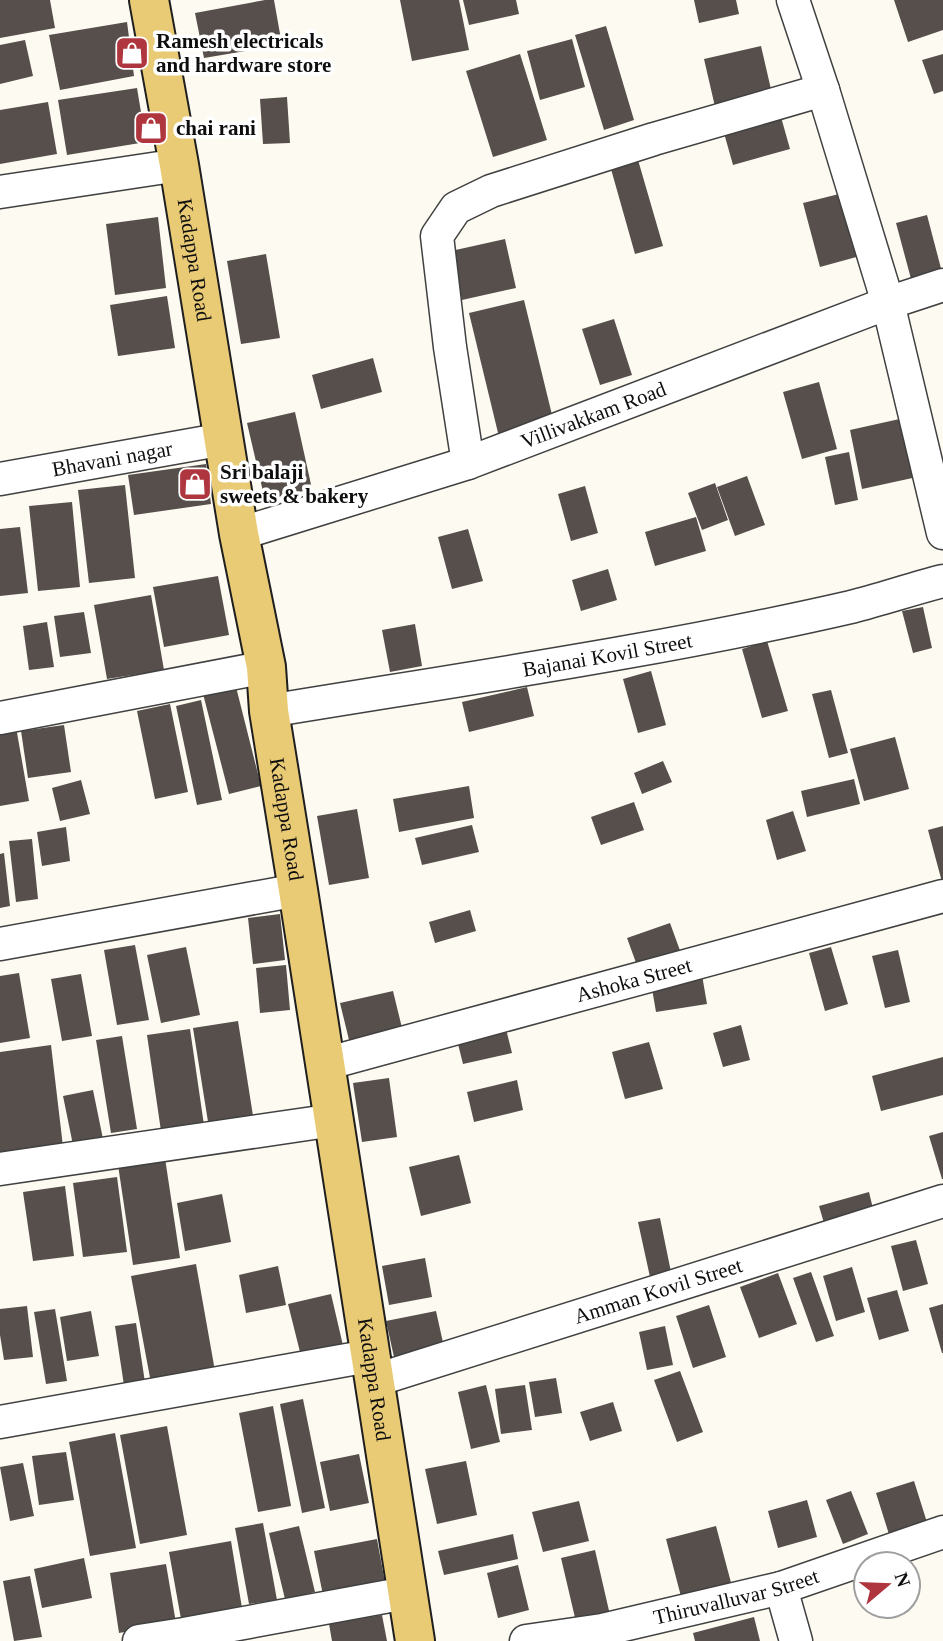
<svg xmlns="http://www.w3.org/2000/svg" width="943" height="1641" font-family="'Times New Roman',serif">
	<style>
		.building { fill: #564f4c }
		.lines { fill: none; stroke-linecap: round; stroke-linejoin: round }
		.minor-casing { stroke: #414141; stroke-width: 35 }
		.major-casing { stroke: #1f1f1f; stroke-width: 42 }
		.minor { stroke: #fff; stroke-width: 32 }
		.major { stroke: #e9ca75; stroke-width: 38 }
		.labels { text-anchor: middle; dominant-baseline: central; stroke-width: 7; stroke-linejoin: round; paint-order: stroke }
		.poi-label { font-size: 21px; font-weight: bold; fill: #0e0e0e; stroke: #fff; text-anchor: start }
		.street-label { font-size: 21px; fill: #0e0e0e; stroke: #fff }
	</style>
	<rect width="100%" height="100%" fill="#fdfbf1"/>
	<path class="building" d="M0,0H50L55,28L0,38Z
		M265,0H274L282,45L204,58L195,13Z
		M400,0H459L469,50L412,61Z
		M463,0H516L519,14L469,25Z
		M694,0H736L739,14L699,23Z
		M894,0H943V30L908,42Z
		M127,22L134,76L60,90L49,35Z
		M606,26L634,120L604,130L575,35Z
		M572,39L585,87L540,100L527,51Z
		M25,40L33,76L0,84V45Z
		M761,46L773,98L716,111L704,59Z
		M520,54L547,140L493,157L466,71Z
		M943,54V91L934,94L922,60Z
		M137,88L146,142L67,155L58,100Z
		M287,97L290,143L263,144L260,99Z
		M48,102L57,154L0,164V110Z
		M781,117L790,149L733,165L724,133Z
		M636,153L663,246L635,254L609,162Z
		M843,193L860,256L820,267L803,203Z
		M927,215L943,276L914,290L896,223Z
		M158,217L166,288L115,295L106,224Z
		M505,239L516,288L462,300L451,251Z
		M266,254L280,338L241,344L227,261Z
		M167,296L175,348L118,356L110,305Z
		M524,300L554,423L499,437L469,313Z
		M614,319L632,375L600,385L582,329Z
		M373,358L382,392L321,409L312,375Z
		M819,382L837,449L802,459L783,392Z
		M295,412L312,489L265,500L247,423Z
		M904,418L917,477L862,489L850,430Z
		M849,452L858,500L835,505L825,457Z
		M206,464L211,504L134,515L128,475Z
		M747,476L765,525L735,536L717,487Z
		M715,483L728,520L702,530L688,493Z
		M125,485L135,578L89,583L78,490Z
		M585,486L598,533L571,541L558,494Z
		M72,502L80,587L38,591L29,506Z
		M696,517L706,551L655,566L645,532Z
		M20,527L28,593L0,596V529Z
		M468,529L483,581L452,589L438,537Z
		M608,569L617,600L581,611L572,580Z
		M218,576L229,635L164,647L153,587Z
		M151,595L164,670L107,679L94,605Z
		M923,607L932,648L913,653L902,611Z
		M84,612L91,653L60,657L54,616Z
		M47,622L54,667L29,670L23,626Z
		M415,624L422,666L390,672L382,630Z
		M767,641L788,711L762,718L742,649Z
		M651,671L666,725L638,733L623,679Z
		M235,683L261,786L229,794L202,690Z
		M527,687L534,716L469,732L462,702Z
		M831,690L848,753L829,758L812,694Z
		M201,700L222,800L197,805L176,706Z
		M170,704L188,792L155,799L137,711Z
		M64,725L71,772L28,778L21,731Z
		M16,727L29,801L0,806V729Z
		M895,737L909,789L864,801L850,749Z
		M663,761L672,782L642,794L634,773Z
		M854,779L860,804L807,817L801,791Z
		M81,780L90,814L60,821L52,788Z
		M469,786L474,818L399,832L393,799Z
		M634,802L644,830L601,845L591,817Z
		M357,809L369,878L329,885L317,816Z
		M793,811L806,851L777,860L766,820Z
		M472,825L479,852L422,865L415,838Z
		M943,826V882H942L928,830Z
		M66,827L70,861L42,866L37,832Z
		M32,839L38,899L16,902L9,841Z
		M4,853L10,906L0,908V854Z
		M470,910L476,931L435,943L429,922Z
		M280,914L285,960L253,964L248,918Z
		M670,923L682,956L639,971L627,938Z
		M135,945L149,1020L117,1025L104,950Z
		M186,947L200,1015L161,1023L147,955Z
		M831,947L848,1004L825,1011L809,953Z
		M898,950L910,1002L885,1008L872,956Z
		M286,965L290,1010L260,1013L256,968Z
		M19,973L30,1038L0,1043V976Z
		M81,974L92,1036L62,1041L51,979Z
		M702,975L707,1004L656,1012L651,983Z
		M393,991L403,1032L350,1044L340,1003Z
		M238,1021L254,1122L209,1128L193,1028Z
		M741,1025L750,1060L723,1067L713,1033Z
		M190,1029L205,1132L162,1138L147,1035Z
		M506,1029L512,1053L463,1064L457,1040Z
		M122,1036L137,1129L111,1133L96,1040Z
		M649,1042L663,1089L625,1099L612,1052Z
		M51,1045L64,1155L0,1163V1052Z
		M943,1057V1095L881,1111L872,1076Z
		M389,1078L397,1137L362,1142L353,1083Z
		M517,1080L523,1110L474,1122L467,1092Z
		M93,1090L103,1139L73,1145L63,1096Z
		M943,1132V1179H942L929,1136Z
		M459,1155L471,1203L421,1216L409,1167Z
		M165,1158L180,1258L133,1265L118,1165Z
		M117,1177L127,1252L83,1257L73,1183Z
		M65,1186L74,1256L33,1261L23,1192Z
		M869,1192L875,1217L826,1230L819,1206Z
		M222,1194L231,1242L185,1251L177,1203Z
		M660,1218L671,1272L650,1277L638,1222Z
		M916,1240L928,1284L903,1291L891,1246Z
		M425,1258L432,1297L389,1305L382,1266Z
		M196,1264L215,1371L151,1383L131,1276Z
		M278,1266L286,1305L246,1313L239,1275Z
		M852,1267L865,1312L836,1321L823,1276Z
		M811,1272L834,1336L816,1342L793,1278Z
		M778,1273L797,1324L759,1338L740,1287Z
		M897,1290L909,1331L879,1340L867,1298Z
		M331,1294L345,1354L303,1364L288,1304Z
		M943,1304V1353H942L929,1308Z
		M709,1305L726,1357L693,1368L676,1316Z
		M27,1306L33,1357L4,1360L0,1335V1309Z
		M55,1309L67,1381L46,1384L34,1312Z
		M91,1311L99,1356L67,1361L60,1317Z
		M436,1311L446,1356L396,1366L386,1321Z
		M136,1323L146,1389L125,1392L115,1326Z
		M665,1326L673,1365L647,1370L639,1332Z
		M680,1371L703,1432L677,1442L654,1380Z
		M556,1378L562,1413L535,1417L529,1382Z
		M486,1385L500,1442L471,1449L458,1392Z
		M525,1385L532,1430L501,1434L495,1389Z
		M303,1399L325,1508L302,1513L280,1404Z
		M613,1402L622,1431L590,1441L580,1412Z
		M273,1406L291,1506L258,1512L239,1413Z
		M167,1426L187,1535L140,1544L120,1435Z
		M115,1433L136,1548L90,1556L69,1442Z
		M66,1452L74,1500L39,1505L32,1456Z
		M359,1454L369,1503L330,1511L320,1462Z
		M466,1461L477,1515L437,1524L425,1469Z
		M23,1463L34,1516L10,1521L0,1467Z
		M914,1481L931,1535L893,1547L876,1493Z
		M851,1491L868,1534L843,1544L826,1500Z
		M807,1500L817,1537L778,1548L768,1511Z
		M579,1501L589,1541L543,1552L532,1512Z
		M263,1523L277,1600L249,1604L235,1528Z
		M299,1526L315,1592L285,1599L269,1533Z
		M716,1526L734,1594L684,1608L666,1539Z
		M513,1534L518,1559L444,1575L438,1551Z
		M377,1539L385,1583L323,1595L314,1551Z
		M231,1541L242,1608L181,1619L169,1552Z
		M595,1550L610,1615L576,1622L561,1558Z
		M84,1558L92,1598L42,1608L34,1569Z
		M166,1564L176,1623L119,1633L110,1573Z
		M518,1565L529,1610L498,1618L487,1573Z
		M30,1576L42,1637L14,1641L3,1581Z
		M382,1615L387,1641H332L329,1624Z
		M754,1617L760,1641H695L693,1633Z"/>
	<g class="lines">
		<g class="minor-casing">
			<g id="minor">
				<path d="M793,0L823,90L888,303L943,533"/>
				<path d="M0,192L179,165"/>
				<path d="M468,463L450,347L437,236L456,208L491,191L654,139L823,90"/>
				<path id="s1" d="M0,479L224,439"/>
				<path id="s2" d="M239,534L468,463L888,303L943,285"/>
				<path id="s3" d="M269,711C463,679 659,651 851,607C882,599 912,589 943,581"/>
				<path d="M0,718L266,667"/>
				<path d="M0,944L298,890"/>
				<path id="s4" d="M325,1064L943,896"/>
				<path d="M0,1169L334,1120"/>
				<path id="s5" d="M373,1381L943,1201"/>
				<path d="M0,1422L369,1356"/>
				<path d="M781,1588L796,1641"/>
				<path d="M139,1641L184,1634L406,1593"/>
				<path id="s6" d="M526,1641L602,1630L781,1588L943,1532"/>
			</g>
		</g>
		<g class="major-casing">
			<g id="major">
				<path id="s7" d="M149,0L179,165L239,534L266,667L269,711L298,890L415,1641"/>
			</g>
		</g>
		<use href="#minor" class="minor"/>
		<use href="#major" class="major"/>
	</g>
	<defs>
		<g id="shop-square" transform="scale(1.75)"><rect x="-9" y="-9" width="18" height="18" rx="4" fill="#af353e" stroke="#fff"/><path d="M-5-2.5h2.3a2.7 3.5 0 0 1 5.4 0H5L5.5 6h-11ZM-1.5-2.5h3a1.5 2.3 0 0 0-3 0Z" fill="#fff"/></g>
	</defs>
	<g fill-rule="evenodd">
		<use href="#shop-square" x="132" y="53"/>
		<use href="#shop-square" x="151" y="128"/>
		<use href="#shop-square" x="195" y="484"/>
	</g>
	<g class="labels">
		<g class="poi-label">
			<text x="156" y="41">Ramesh electricals<tspan x="156" dy="24">and hardware store</tspan></text>
			<text x="176" y="128">chai rani</text>
			<text x="220" y="472">Sri balaji<tspan x="220" dy="24">sweets &amp; bakery</tspan></text>
		</g>
		<g class="street-label">
			<text stroke="none"><textPath href="#s7" startOffset="264">Kadappa Road</textPath></text>
			<text stroke="none"><textPath href="#s2" startOffset="374">Villivakkam Road</textPath></text>
			<text stroke="none"><textPath href="#s1" startOffset="114">Bhavani nagar</textPath></text>
			<text stroke="none"><textPath href="#s3" startOffset="343">Bajanai Kovil Street</textPath></text>
			<text stroke="none"><textPath href="#s7" startOffset="831">Kadappa Road</textPath></text>
			<text stroke="none"><textPath href="#s4" startOffset="320">Ashoka Street</textPath></text>
			<text stroke="none"><textPath href="#s5" startOffset="299">Amman Kovil Street</textPath></text>
			<text stroke="none"><textPath href="#s7" startOffset="1398">Kadappa Road</textPath></text>
			<text stroke="none"><textPath href="#s6" startOffset="215">Thiruvalluvar Street</textPath></text>
		</g>
	</g>
	<g transform="translate(887 1585) rotate(71)"><circle r="33" fill="#ffffff" stroke="#9f9f9f" stroke-width="2"/>
	<path d="M0-5L12 26L0 18L-12 26Z" fill="#af353e"/>
	<text y="-10" font-size="19" font-weight="bold" text-anchor="middle" fill="#0e0e0e">N</text>
	</g>
</svg>
